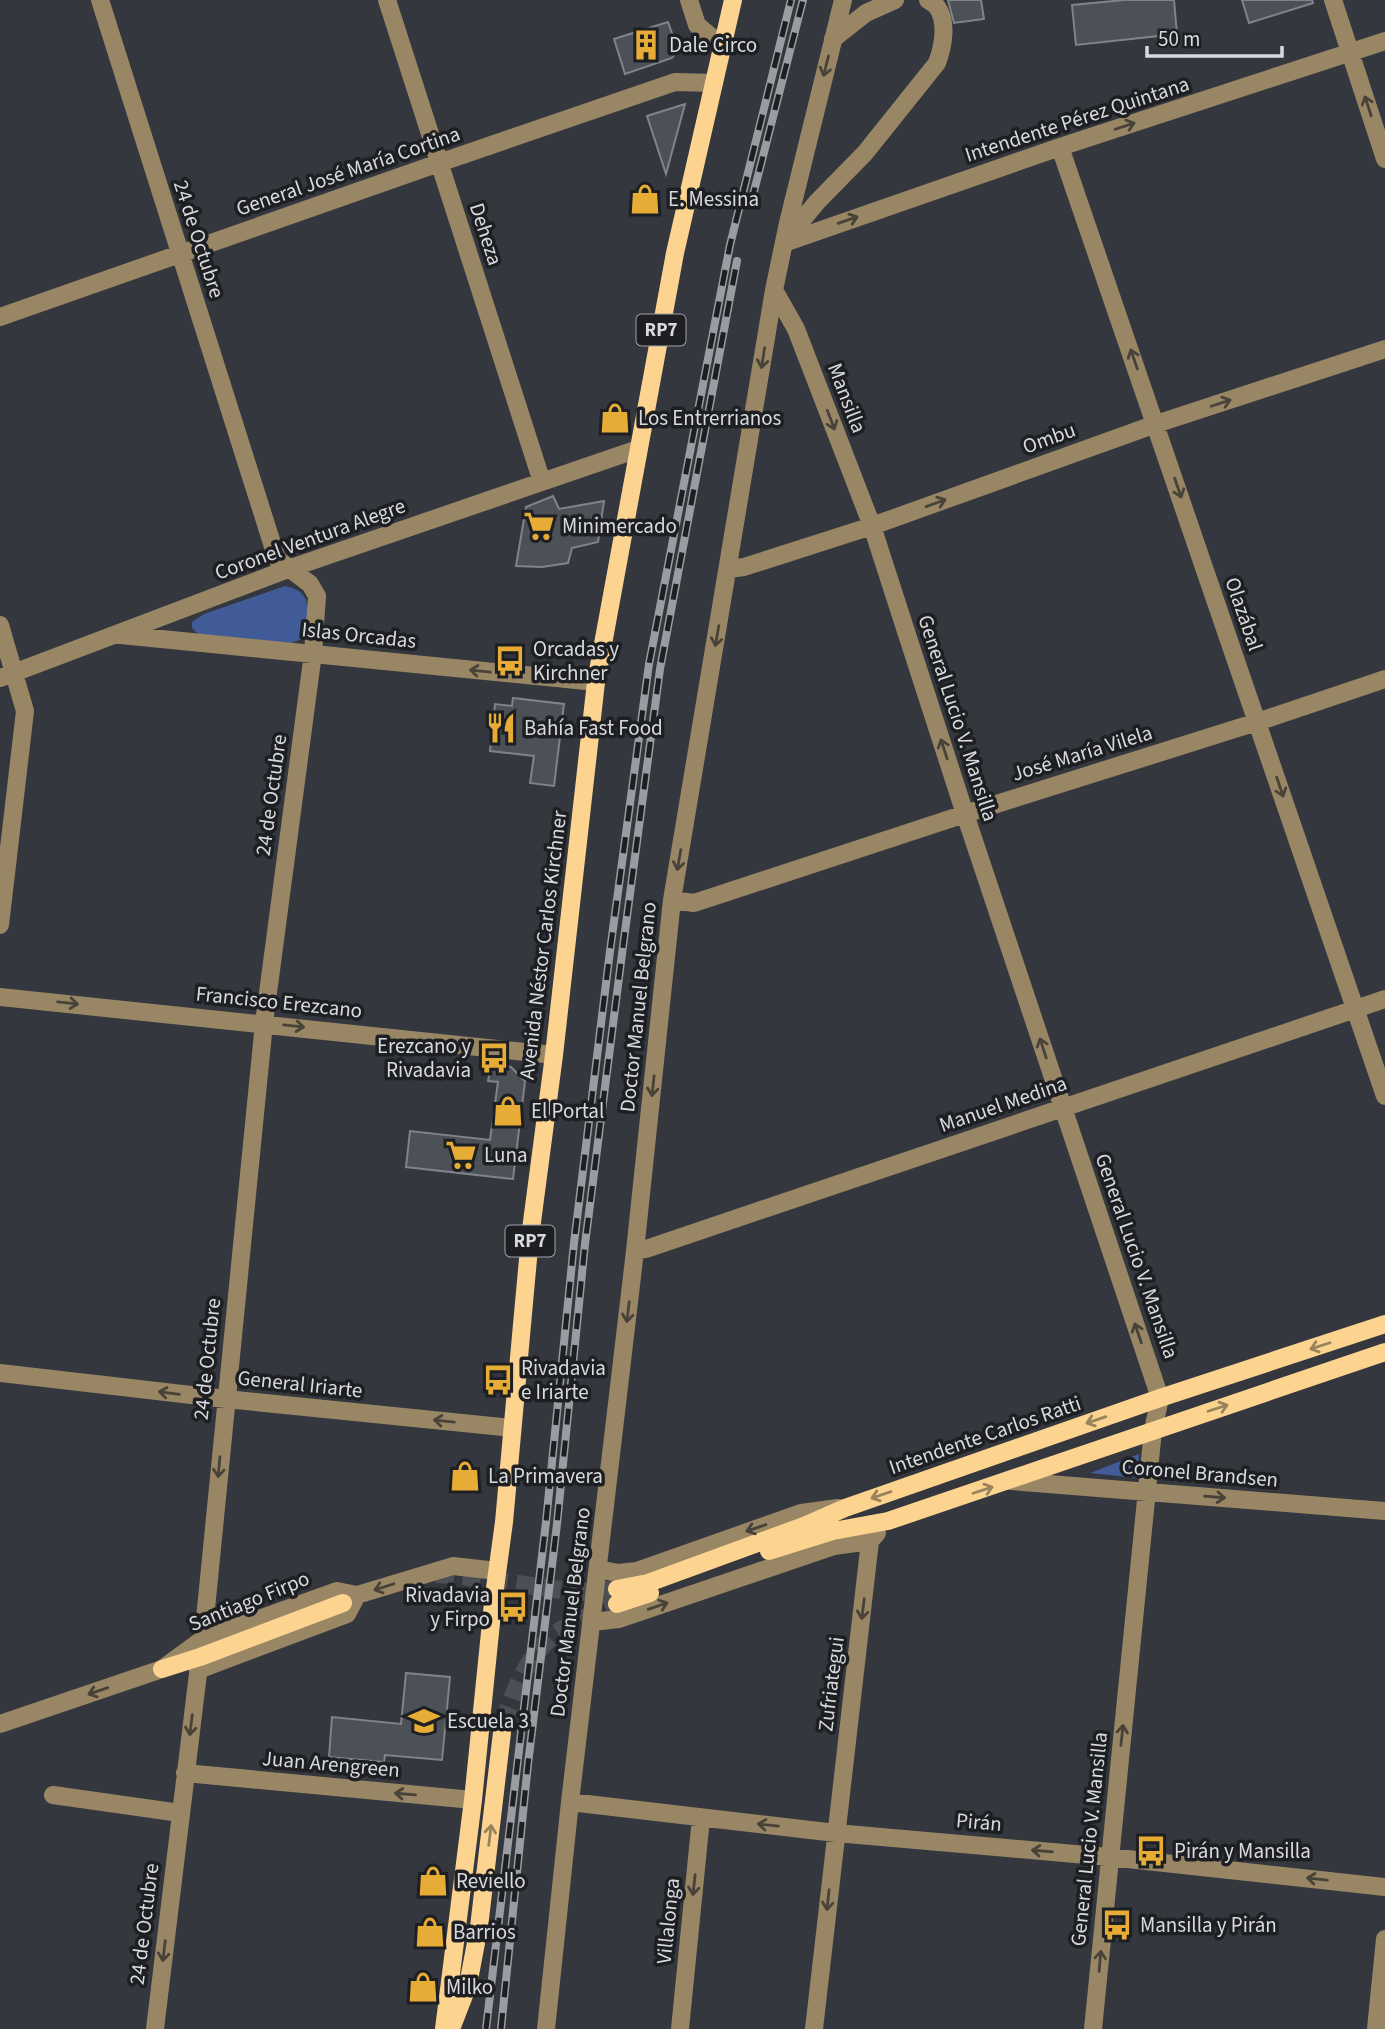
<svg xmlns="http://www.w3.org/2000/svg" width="1385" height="2029" font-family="'Source Sans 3',sans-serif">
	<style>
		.green { fill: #405b98 }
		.building { fill: #4c5057; stroke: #80838b; stroke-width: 2 }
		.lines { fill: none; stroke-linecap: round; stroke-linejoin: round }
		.major-tunnel { stroke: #4d4f56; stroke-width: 18; stroke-dasharray: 18 9; stroke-linecap: butt }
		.minor { stroke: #998665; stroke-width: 18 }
		.major { stroke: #fcd48f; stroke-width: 18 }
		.rail-casing { stroke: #9a9ca1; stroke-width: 8 }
		.rail { stroke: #1d1f22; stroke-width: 5; stroke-dasharray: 16; stroke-linecap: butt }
		.oneway { stroke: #484339 }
		.oneway2 { stroke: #98835e }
		.labels { text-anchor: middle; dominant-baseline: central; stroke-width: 7; stroke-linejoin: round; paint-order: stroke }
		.shield { fill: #1d1f22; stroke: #a0a2a6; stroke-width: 2 }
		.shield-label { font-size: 19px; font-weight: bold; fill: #d8dade }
		.poi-label { font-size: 21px; fill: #d8dade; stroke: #1d1f22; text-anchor: start }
		.street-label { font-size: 21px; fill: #d8dade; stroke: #1d1f22 }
	</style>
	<rect width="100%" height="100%" fill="#34373e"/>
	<path class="green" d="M285,586C308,591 309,602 306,623C306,628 305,635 301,639C298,641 294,642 290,643L198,634L192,628V622L204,614Z
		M1139,1454L1138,1478L1090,1473Z"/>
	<path class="building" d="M948,0H981L984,19L954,23Z
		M1124,0H1174L1177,34L1076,45L1072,5Z
		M1242,0H1312L1313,3L1249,23Z
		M668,22L678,50L672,58L625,74L614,39Z
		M685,104L666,174L647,116Z
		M553,496L559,509L604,501L598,542L572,548L568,563L542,567L516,566L526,507Z
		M513,698L564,704L554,786L530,783L534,756L490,751L495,704L512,706Z
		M491,1064L511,1067L525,1081L513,1179L406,1167L410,1131L490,1140L498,1082L488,1081Z
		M406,1673L450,1677L442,1760L385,1755L384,1762L329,1757L332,1717L401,1724Z"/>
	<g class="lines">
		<path class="major-tunnel" d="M436,1574L455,1575L561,1590L581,1592L617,1589
			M503,1724C515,1689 529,1649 563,1629C580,1619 599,1612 617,1604"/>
		<path class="minor" d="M100,0L277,559L310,584L317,596L313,653L264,1023L203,1639
			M387,0L542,482
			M689,0L697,25L722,46
			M1333,0L1385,159
			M833,39L866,13L895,0
			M1060,147L1385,1096
			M788,237L817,202L865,153L937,63C943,47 948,22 937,7C935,4 931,2 928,0
			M784,243L1060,147L1385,41
			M774,290L796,329L872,526L965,814L1160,1398L1153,1430L1093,2029
			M0,317L439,163L675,82L714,83
			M728,569L744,567L872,526L1156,424L1385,349
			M0,625L25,711L0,925
			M121,635L596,682
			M0,678L288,569L638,449
			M672,900L694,903L965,814L1257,722L1385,679
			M0,997L554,1055
			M635,1251L646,1249L1385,999
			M0,1373L226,1399L512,1428
			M1011,1481L1385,1511
			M598,1569L618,1573L637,1571L801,1513L838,1508
			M592,1622L619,1619L834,1546L870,1541L877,1533
			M198,1670L347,1614L357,1595
			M0,1724L162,1669L203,1639L337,1591L357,1595L453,1566L497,1571
			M185,1773L473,1800
			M53,1795L180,1813
			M570,1802L836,1833L1109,1857L1385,1887
			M155,2029L200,1657
			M546,2029L570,1802L635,1251L672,900L774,290L788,223L843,0
			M680,2029L701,1818
			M814,2029L870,1541
			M1376,2029L1385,1939"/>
		<path class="major" d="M769,1551L833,1531L888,1521L1385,1352
			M617,1589L648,1583L804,1526L845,1508L1160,1398L1385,1324
			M617,1604L650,1593
			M162,1669L200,1657L343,1603
			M444,2029L473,1800L493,1603L504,1522L530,1237L554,1055L596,682L675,253L733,0
			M451,2029L468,1985L479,1927L503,1724"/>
		<g class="rail-casing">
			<path id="rail" d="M751,203L803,0
				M486,2029L546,1522L574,1243L610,951L649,664L730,245L791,0
				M501,2029L528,1764L557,1524L585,1244L622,954L660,669L737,261"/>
		</g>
		<use href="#rail" class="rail"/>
	</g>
	<defs><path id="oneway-shaft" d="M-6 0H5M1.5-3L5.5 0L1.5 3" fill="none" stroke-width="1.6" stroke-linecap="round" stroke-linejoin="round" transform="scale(1.75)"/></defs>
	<g class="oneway">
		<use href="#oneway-shaft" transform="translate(826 66) rotate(104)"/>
		<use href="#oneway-shaft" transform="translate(1368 106) rotate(-108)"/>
		<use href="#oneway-shaft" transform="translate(1125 126) rotate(-18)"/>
		<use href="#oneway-shaft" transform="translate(848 220) rotate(-19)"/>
		<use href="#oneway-shaft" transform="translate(763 358) rotate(99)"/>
		<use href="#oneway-shaft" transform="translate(1134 359) rotate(-109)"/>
		<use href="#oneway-shaft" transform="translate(1221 403) rotate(-18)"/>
		<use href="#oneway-shaft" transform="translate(831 420) rotate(69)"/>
		<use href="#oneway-shaft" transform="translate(1178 488) rotate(71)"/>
		<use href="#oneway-shaft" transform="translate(936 503) rotate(-20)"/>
		<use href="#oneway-shaft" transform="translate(717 636) rotate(100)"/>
		<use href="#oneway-shaft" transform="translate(480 671) rotate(-174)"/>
		<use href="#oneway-shaft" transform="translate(944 749) rotate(-108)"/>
		<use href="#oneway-shaft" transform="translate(1280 787) rotate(71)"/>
		<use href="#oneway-shaft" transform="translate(679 860) rotate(100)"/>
		<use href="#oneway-shaft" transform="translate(68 1003) rotate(6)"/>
		<use href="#oneway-shaft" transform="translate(294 1026) rotate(6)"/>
		<use href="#oneway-shaft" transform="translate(1043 1048) rotate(-108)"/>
		<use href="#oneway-shaft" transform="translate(653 1086) rotate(96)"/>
		<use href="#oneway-shaft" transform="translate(628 1312) rotate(97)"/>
		<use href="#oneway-shaft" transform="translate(1138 1333) rotate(-109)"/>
		<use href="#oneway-shaft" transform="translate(169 1393) rotate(-173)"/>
		<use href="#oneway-shaft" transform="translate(444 1421) rotate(-174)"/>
		<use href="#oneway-shaft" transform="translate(219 1467) rotate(95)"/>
		<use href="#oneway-shaft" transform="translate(1215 1497) rotate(5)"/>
		<use href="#oneway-shaft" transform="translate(756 1528) rotate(161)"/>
		<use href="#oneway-shaft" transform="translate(384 1587) rotate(162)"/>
		<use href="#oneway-shaft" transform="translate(658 1606) rotate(-19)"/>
		<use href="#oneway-shaft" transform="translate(863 1609) rotate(97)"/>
		<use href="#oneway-shaft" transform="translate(98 1691) rotate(161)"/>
		<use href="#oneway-shaft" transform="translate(191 1725) rotate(97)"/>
		<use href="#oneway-shaft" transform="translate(1122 1735) rotate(-84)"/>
		<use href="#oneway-shaft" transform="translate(405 1794) rotate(-175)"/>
		<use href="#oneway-shaft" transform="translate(768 1825) rotate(-174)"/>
		<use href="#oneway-shaft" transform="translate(1042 1851) rotate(-175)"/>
		<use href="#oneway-shaft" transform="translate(1317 1879) rotate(-174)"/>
		<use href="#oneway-shaft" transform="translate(694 1885) rotate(96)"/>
		<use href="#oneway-shaft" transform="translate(828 1900) rotate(96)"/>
		<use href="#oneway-shaft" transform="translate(164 1951) rotate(97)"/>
		<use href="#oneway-shaft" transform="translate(1100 1961) rotate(-85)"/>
	</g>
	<g class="oneway2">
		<use href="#oneway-shaft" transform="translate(1320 1346) rotate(162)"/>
		<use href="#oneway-shaft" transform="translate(1218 1408) rotate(-18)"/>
		<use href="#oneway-shaft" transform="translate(1096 1420) rotate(161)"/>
		<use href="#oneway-shaft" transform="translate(983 1490) rotate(-18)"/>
		<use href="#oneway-shaft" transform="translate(881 1495) rotate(161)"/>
		<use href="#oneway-shaft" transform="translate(490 1835) rotate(-83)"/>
	</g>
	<defs>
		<g id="building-bare" transform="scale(2.415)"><path d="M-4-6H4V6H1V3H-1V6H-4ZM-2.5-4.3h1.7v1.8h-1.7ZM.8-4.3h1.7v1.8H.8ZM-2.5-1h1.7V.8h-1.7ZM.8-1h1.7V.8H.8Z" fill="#e7ac36" stroke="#1d1f22" stroke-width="2.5" paint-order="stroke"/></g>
		<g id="shop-bare" transform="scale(2.415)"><path d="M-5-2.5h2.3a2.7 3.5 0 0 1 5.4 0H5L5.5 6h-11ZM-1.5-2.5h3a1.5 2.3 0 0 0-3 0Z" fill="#e7ac36" stroke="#1d1f22" stroke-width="2.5" paint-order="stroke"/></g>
		<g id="supermarket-bare" transform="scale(2.415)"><path d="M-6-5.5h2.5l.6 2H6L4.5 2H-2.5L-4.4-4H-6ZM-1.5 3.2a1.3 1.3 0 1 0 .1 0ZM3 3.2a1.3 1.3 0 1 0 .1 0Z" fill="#e7ac36" stroke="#1d1f22" stroke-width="2.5" paint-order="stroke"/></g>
		<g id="bus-bare" transform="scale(2.415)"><path d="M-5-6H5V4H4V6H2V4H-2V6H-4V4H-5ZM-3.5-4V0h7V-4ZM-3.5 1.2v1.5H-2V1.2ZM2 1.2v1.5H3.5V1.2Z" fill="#e7ac36" stroke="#1d1f22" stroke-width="2.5" paint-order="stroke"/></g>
		<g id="restaurant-bare" transform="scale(2.415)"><path d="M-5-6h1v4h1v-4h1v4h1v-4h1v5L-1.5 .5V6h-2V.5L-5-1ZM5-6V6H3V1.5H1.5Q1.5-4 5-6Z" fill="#e7ac36" stroke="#1d1f22" stroke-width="2.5" paint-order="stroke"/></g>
		<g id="school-bare" transform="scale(2.415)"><path d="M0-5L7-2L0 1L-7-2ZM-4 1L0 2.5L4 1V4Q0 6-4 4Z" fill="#e7ac36" stroke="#1d1f22" stroke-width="2.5" paint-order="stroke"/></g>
	</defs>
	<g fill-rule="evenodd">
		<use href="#building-bare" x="646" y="45"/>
		<use href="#shop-bare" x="645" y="199"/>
		<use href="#shop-bare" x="615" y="418"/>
		<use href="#supermarket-bare" x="539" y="526"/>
		<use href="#bus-bare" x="510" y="661"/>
		<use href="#restaurant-bare" x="501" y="728"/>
		<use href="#bus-bare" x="494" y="1058"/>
		<use href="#shop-bare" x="508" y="1111"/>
		<use href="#supermarket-bare" x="461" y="1155"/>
		<use href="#bus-bare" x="498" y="1380"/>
		<use href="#shop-bare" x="465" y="1476"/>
		<use href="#bus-bare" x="513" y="1607"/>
		<use href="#school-bare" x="424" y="1721"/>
		<use href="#bus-bare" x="1151" y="1851"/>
		<use href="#shop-bare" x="433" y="1881"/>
		<use href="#bus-bare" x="1117" y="1925"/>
		<use href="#shop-bare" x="430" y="1932"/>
		<use href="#shop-bare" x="423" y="1987"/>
	</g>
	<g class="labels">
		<g class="shield">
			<rect x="636.5" y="314.5" width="49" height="31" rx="5"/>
			<rect x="505.5" y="1225.5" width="49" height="31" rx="5"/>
		</g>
		<g class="shield-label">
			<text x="661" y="330">RP7</text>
			<text x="530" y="1241">RP7</text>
		</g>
		<g class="poi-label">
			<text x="669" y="45">Dale Circo</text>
			<text x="668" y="199">E. Messina</text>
			<text x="638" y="418">Los Entrerrianos</text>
			<text x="562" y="526">Minimercado</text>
			<text x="533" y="649">Orcadas y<tspan x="533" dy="24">Kirchner</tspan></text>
			<text x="524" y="728">Bahía Fast Food</text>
			<text x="471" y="1046" text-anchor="end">Erezcano y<tspan x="471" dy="24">Rivadavia</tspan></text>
			<text x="531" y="1111">El Portal</text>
			<text x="484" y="1155">Luna</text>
			<text x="521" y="1368">Rivadavia<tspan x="521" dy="24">e Iriarte</tspan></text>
			<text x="488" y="1476">La Primavera</text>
			<text x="490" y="1595" text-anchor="end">Rivadavia<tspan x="490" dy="24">y Firpo</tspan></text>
			<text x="447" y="1721">Escuela 3</text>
			<text x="1174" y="1851">Pirán y Mansilla</text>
			<text x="456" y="1881">Reviello</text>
			<text x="1140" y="1925">Mansilla y Pirán</text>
			<text x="453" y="1932">Barrios</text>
			<text x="446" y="1987">Milko</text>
		</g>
		<g class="street-label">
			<text transform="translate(1077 119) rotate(-18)">Intendente Pérez Quintana</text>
			<text transform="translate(348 171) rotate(-19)">General José María Cortina</text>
			<text transform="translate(486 234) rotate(72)">Deheza</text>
			<text transform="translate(199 239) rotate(72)">24 de Octubre</text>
			<text transform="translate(847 398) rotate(69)">Mansilla</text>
			<text transform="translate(1049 438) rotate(-20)">Ombu</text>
			<text transform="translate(310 539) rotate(-20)">Coronel Ventura Alegre</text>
			<text transform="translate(1244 614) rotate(71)">Olazábal</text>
			<text transform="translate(359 635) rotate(6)">Islas Orcadas</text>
			<text transform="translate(958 718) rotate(72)">General Lucio V. Mansilla</text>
			<text transform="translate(1082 753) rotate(-17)">José María Vilela</text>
			<text transform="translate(271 795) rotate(-82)">24 de Octubre</text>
			<text transform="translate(543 945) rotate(-83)">Avenida Néstor Carlos Kirchner</text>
			<text transform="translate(279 1002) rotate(6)">Francisco Erezcano</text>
			<text transform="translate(638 1007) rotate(-84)">Doctor Manuel Belgrano</text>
			<text transform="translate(1003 1104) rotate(-19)">Manuel Medina</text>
			<text transform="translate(1137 1256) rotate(71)">General Lucio V. Mansilla</text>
			<text transform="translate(207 1359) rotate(-84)">24 de Octubre</text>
			<text transform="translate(300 1384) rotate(6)">General Iriarte</text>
			<text transform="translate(985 1435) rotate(-19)">Intendente Carlos Ratti</text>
			<text transform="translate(1200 1473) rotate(5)">Coronel Brandsen</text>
			<text transform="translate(249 1601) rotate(-22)">Santiago Firpo</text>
			<text transform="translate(570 1612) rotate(-83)">Doctor Manuel Belgrano</text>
			<text transform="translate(831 1684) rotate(-83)">Zufriategui</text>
			<text transform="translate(331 1764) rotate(5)">Juan Arengreen</text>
			<text transform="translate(979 1822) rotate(5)">Pirán</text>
			<text transform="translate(1089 1839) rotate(-84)">General Lucio V. Mansilla</text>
			<text transform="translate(668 1921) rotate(-84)">Villalonga</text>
			<text transform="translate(144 1924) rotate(-83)">24 de Octubre</text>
		</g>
	</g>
	<path d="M1147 46v10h135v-10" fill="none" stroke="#d8dade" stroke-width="3.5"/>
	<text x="1158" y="46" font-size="21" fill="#d8dade" stroke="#1d1f22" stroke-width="5" paint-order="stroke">50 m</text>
</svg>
